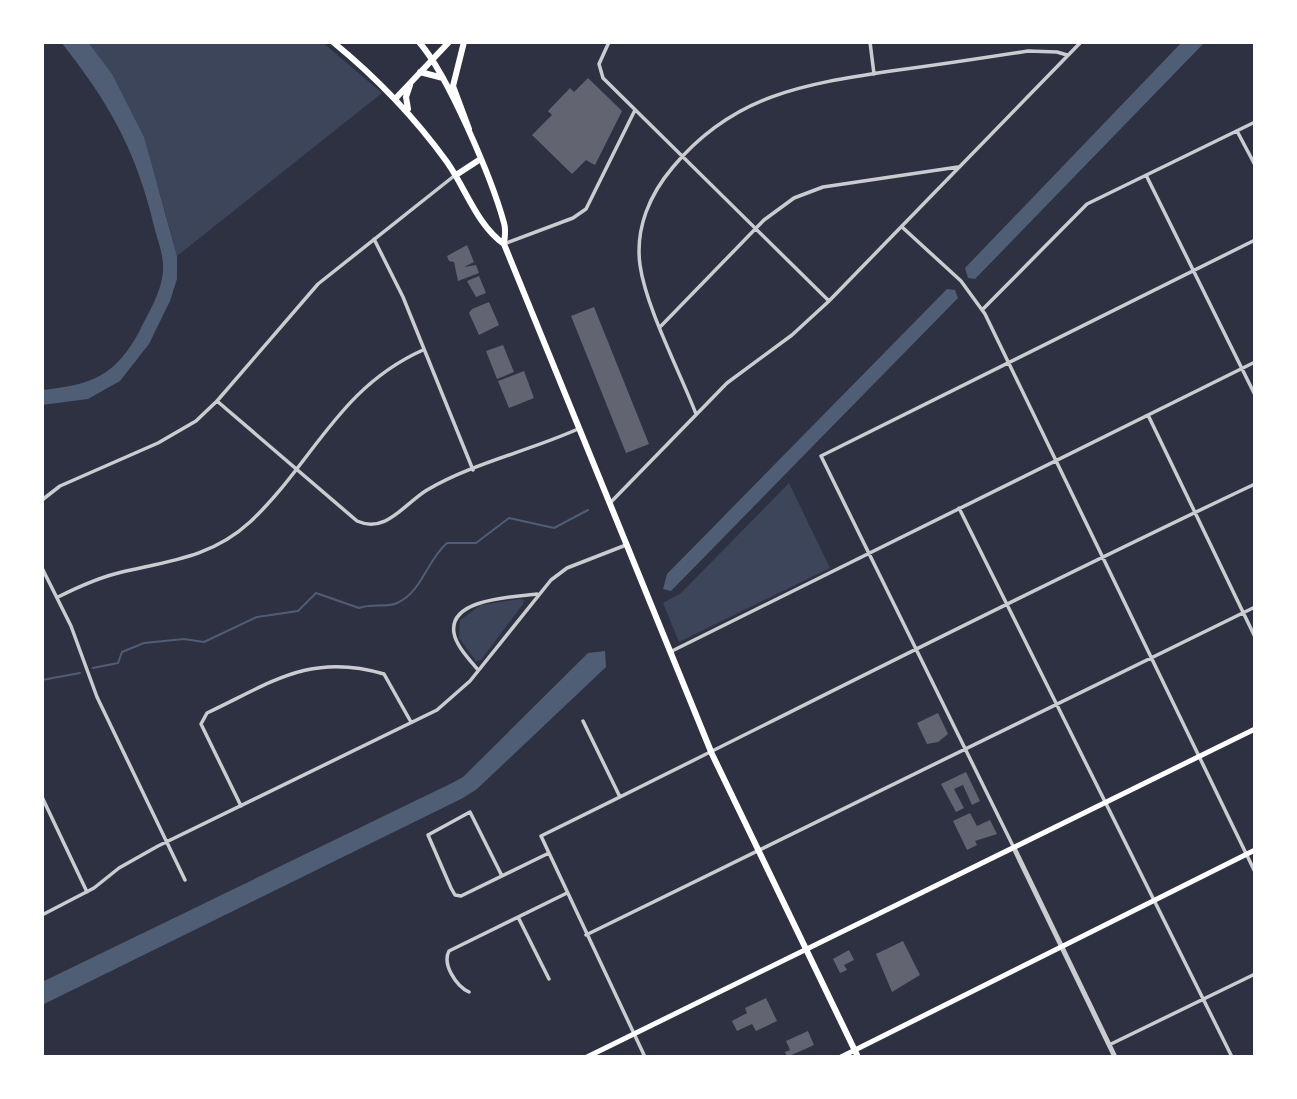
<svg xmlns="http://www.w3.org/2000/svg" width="1297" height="1099" font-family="'Open Sans',sans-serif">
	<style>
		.green { fill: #3c4559 }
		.water { fill: #4f5d75 }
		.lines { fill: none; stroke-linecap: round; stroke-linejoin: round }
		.stream { stroke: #4f5d75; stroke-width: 2 }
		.building { fill: #626471 }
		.minor { stroke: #caccd0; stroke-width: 3.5 }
		.tertiary { stroke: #caccd0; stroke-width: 5 }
		.secondary { stroke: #fff; stroke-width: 5 }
		.primary { stroke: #fff; stroke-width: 6 }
	</style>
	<rect width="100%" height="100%" fill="#2d3142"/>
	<path class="green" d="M88,42H322L382,93L177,256C157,179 137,106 88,42Z
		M789,483L830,568L679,642L663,603L681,593Z
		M520,599L524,600L523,604L481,660L476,661L459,638L460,620L481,605Z"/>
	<path class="water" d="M61,42H88L112,74L144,137L177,256V279L170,301L149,344L120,381L88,399L42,405V390C91,385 116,376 140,330C149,312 164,288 163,266C163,254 158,241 155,230C137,152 110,104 61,42Z
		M1182,42H1205L975,279L968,278L965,268Z
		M947,289L955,290L958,298L671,591L663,589L667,574Z
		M605,651L606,667L477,789L463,798L42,1005V982L452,783L463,777L588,653Z"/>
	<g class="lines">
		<path class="stream" d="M93,668L118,663L122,652L144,643L184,639L204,642L257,617L298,611L316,593L359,608C373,603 387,608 397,603C422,592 427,560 447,543H476L509,518L554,528L588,510
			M42,680L80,673"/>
	</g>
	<path class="building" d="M588,78L622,111L595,165L586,160L572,174L532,135L552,115L548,111L570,88L574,92Z
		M467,245L474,262L464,267L476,265L479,273L458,281L454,262L449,261L447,256Z
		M479,276L486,293L476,297L467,281Z
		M489,302L499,325L479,335L469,313L472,309Z
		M594,307L649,444L626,453L571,316Z
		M503,345L514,372L497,379L486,351Z
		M524,371L534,398L509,408L498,381Z
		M938,713L948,734L938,742L927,744L917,723Z
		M966,772L980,801L972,805L963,785L954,789L964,808L956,812L941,784Z
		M970,813L977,826L990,820L997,834L975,841L977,845L967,850L953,821Z
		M903,941L920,975L892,992L876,954Z
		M849,950L854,960L844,965L847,970L840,973L833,959Z
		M766,998L777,1021L756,1031L752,1024L737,1031L732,1021L747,1013L745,1008Z
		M808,1031L814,1045L787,1057L785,1052L790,1050L786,1041Z"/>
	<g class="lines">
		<path class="minor" d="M609,42L599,64L603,78L829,301
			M870,42L874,74
			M1237,131L1255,165
			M1146,175L1255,395
			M902,227L961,281L985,314L1255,872
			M374,239L403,297L473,470
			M504,244L573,218L586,209L635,110
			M983,309L1087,204L1255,122
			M661,326L764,220L794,198L823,187L958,167
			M217,401L357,521C386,534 404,504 427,490C473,463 529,451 578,429
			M696,414C680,372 646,308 640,265C635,228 650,194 673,167C733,95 804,84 891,71C937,65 983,58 1028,51L1057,52L1067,55
			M1148,415L1255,637
			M42,500L60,486L158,443L196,421L217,401L318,284L454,176
			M610,503L727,383L792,335L829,301L1081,42
			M959,508L1232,1057
			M42,568L71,626L97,697L185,880
			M58,597C78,587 100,577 122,572C170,561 212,557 250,522C313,463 338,388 423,350
			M670,652L1255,362
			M478,670C470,660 456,646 454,633C448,598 515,597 537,594
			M583,721L620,797
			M42,797L87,892
			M241,806L201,724L207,713C271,683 310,652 384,674L411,722
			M1014,848L821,456L1255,240
			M502,876L470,812L428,835L451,888L455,895L461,896L549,853
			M42,915L94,888L119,868L158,846L437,710L470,681L551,580L567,568L626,545
			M518,917L549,979
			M586,935L1255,607
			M469,992C456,986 442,964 449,951L567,893
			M1109,1045L1255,974
			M645,1057L541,836C779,719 1015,597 1255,484"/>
		<path class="tertiary" d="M1014,848L1115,1057"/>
		<path class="secondary" d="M587,1057L1255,729
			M841,1057L1255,850"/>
		<path class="primary" d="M333,42C377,78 413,115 447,162C466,189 477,225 504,244
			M419,42C448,75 492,179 504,223C506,229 505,237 504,244L712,754L858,1057
			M464,42L453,86L469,129
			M420,72L443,78
			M396,98L449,42
			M408,109L406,97L410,85
			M456,175L479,160"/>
	</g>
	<rect width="1297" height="1099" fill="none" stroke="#ffffff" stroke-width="88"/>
</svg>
